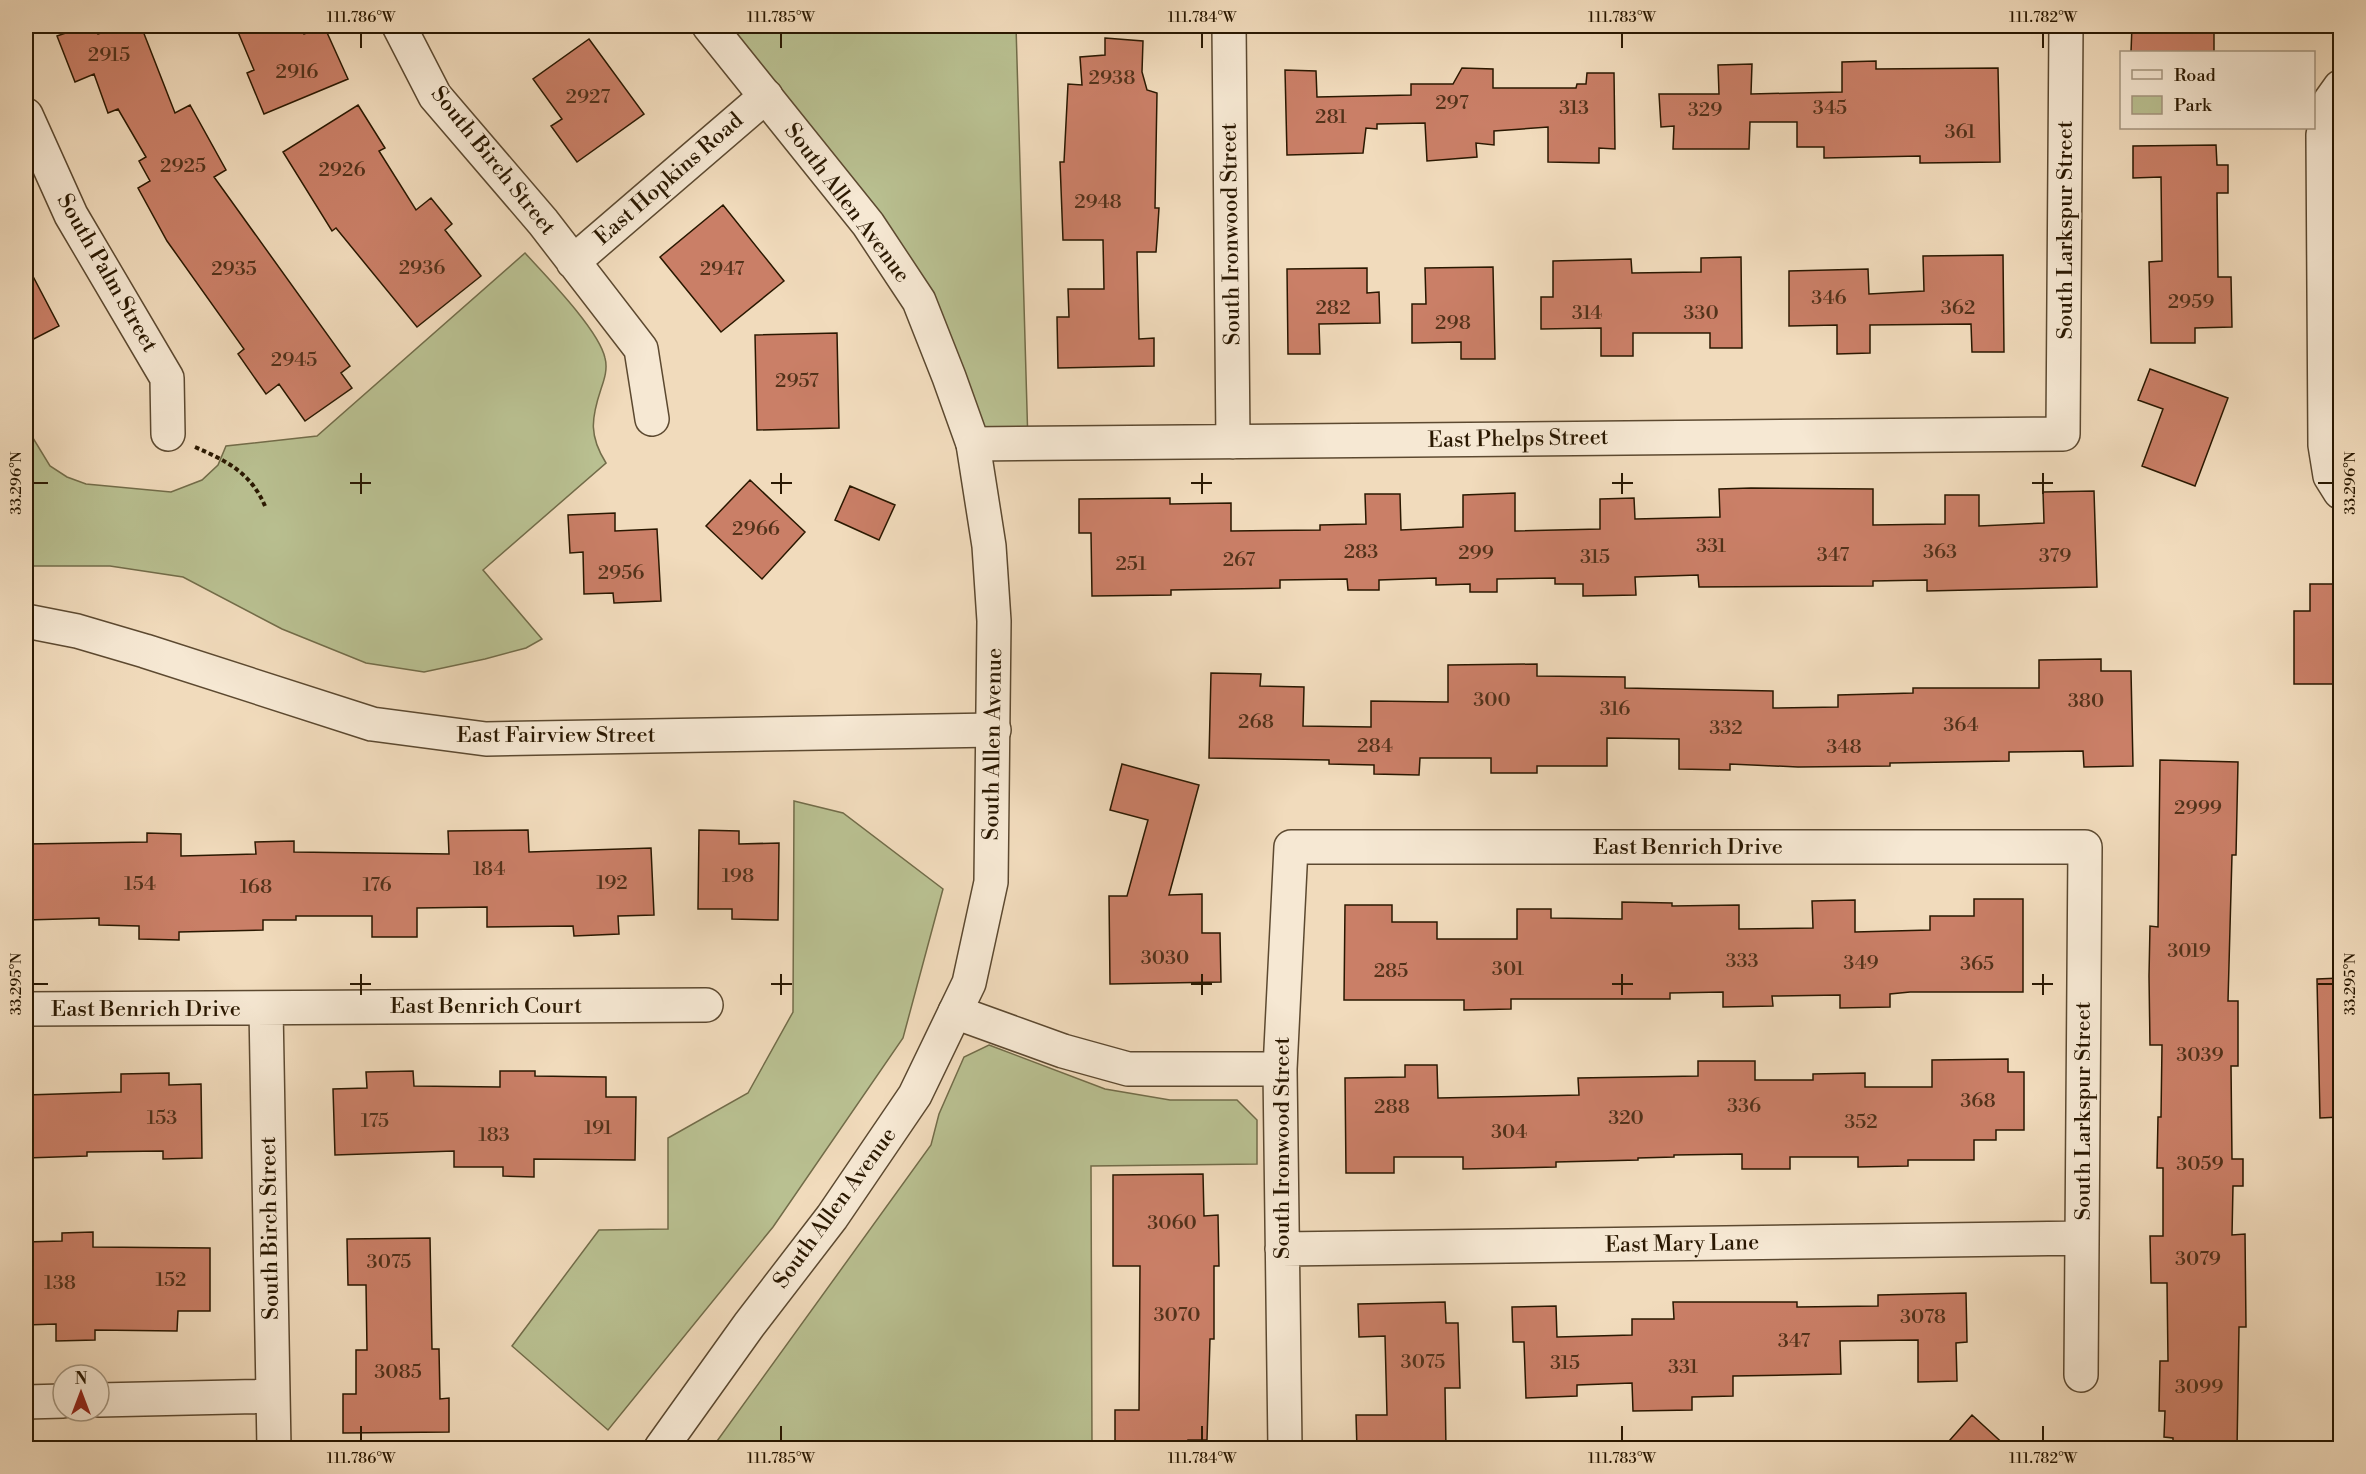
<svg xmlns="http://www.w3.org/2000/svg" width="2366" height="1474" font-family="'Libre Bodoni',serif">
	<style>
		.green { fill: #b9c091; stroke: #726c49; stroke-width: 1.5 }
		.building { fill: #ca7f67; stroke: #2a1801; stroke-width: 1.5 }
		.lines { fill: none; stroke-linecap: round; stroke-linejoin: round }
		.minor-casing { stroke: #5c4930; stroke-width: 36 }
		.tertiary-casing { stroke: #5c4930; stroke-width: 36 }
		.path { stroke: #2a1801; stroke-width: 4; stroke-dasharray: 4.5 3; stroke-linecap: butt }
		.minor { stroke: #f6e8d3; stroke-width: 33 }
		.tertiary { stroke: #f6e8d3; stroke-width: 33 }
		.ticks { fill: none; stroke: #2a1801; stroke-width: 2 }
		.labels { text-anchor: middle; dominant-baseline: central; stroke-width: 4.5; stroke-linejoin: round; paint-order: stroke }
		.number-label { font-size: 20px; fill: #52321a }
		.street-label { font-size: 22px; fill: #2a1801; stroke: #f6e8d3 }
		.neatline { fill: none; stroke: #2a1801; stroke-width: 2 }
		.ticks-label { font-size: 15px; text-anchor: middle; fill: #2a1801 }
	</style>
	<rect width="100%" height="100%" fill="#f1dbbc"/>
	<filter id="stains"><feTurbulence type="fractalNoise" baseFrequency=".00333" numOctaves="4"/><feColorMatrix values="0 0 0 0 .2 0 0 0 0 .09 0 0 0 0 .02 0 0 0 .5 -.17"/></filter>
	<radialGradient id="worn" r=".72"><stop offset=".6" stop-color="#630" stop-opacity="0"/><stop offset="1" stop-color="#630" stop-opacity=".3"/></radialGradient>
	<path class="green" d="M709,26H1016L1028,444H973L919,301Z
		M525,253C546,276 599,330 605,358C608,369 604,380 601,389C591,419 589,436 606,463L483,570L542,639L526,648L485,659L424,672L366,663L282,629L183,577L110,566H26V438H33L50,466L67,477L86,484L171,492L202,480L218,465L226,446L317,436Z
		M794,801L843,813L943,889L903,1038L773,1227L608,1430L512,1346L599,1230L668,1229V1138L748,1093L793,1012Z
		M989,1045L1105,1089L1170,1100H1237L1257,1120V1164L1091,1166L1092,1448H712L931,1145L939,1114L964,1057Z"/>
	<path class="building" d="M86,26H95L98,34L120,26H141L175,113L190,105L226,170L214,177L350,366L341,373L352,388L305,421L279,384L266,394L238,354L244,349L167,241L138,188L150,181L139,161L146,157L118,109L108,113L94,74L75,82L57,36Z
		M254,26H301L304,34L324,26L348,79L264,114L247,73L254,70L238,32Z
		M2132,26H2214V52H2131Z
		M1105,38L1143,41L1142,72L1147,90L1157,93L1155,208H1159L1157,239L1156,252H1137L1139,339L1154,338V366L1058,368L1057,317H1069L1068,289H1104L1103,240H1063L1060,162H1064L1068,84L1082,85L1080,57L1105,55Z
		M589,39L644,114L577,162L551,126L562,119L533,79Z
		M1876,61V69L1998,68L2000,162L1920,163V156L1824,158V147H1797V122H1750L1749,149H1673L1674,126L1661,127L1659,94H1719L1718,65L1752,64L1751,94L1842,92V62Z
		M1462,68L1493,69V88H1576L1577,84H1586L1587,73H1614L1615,149L1599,148V163L1548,162V127L1494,131V145L1476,143L1477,157L1427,161L1425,123L1377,124V129L1366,128L1363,153L1287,155L1285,70L1316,71L1317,97L1411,95V84H1453Z
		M358,105L385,148L379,151L416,210L431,198L452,224L445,230L481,276L417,327L336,228L332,231L283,152Z
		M2216,145L2217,165H2228V193H2217L2218,277H2231L2232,327L2195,328V343H2151L2149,262L2162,261L2161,177L2133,178V146Z
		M723,205L784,281L721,332L660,257Z
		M2003,255L2004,352H1972L1971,324L1870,325V353L1837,354V325L1789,326V271L1868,269L1869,294L1924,291L1923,256Z
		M1741,257L1742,348H1710V333H1633V356H1601V328L1541,329V297H1553V261L1631,259L1632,273L1701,272V258Z
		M26,263L59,326L26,343Z
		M1493,267L1495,359H1461V342L1412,343V304H1426L1425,268Z
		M1367,268V293L1379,292L1380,323L1319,324L1320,354H1288L1287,269Z
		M837,333L839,428L757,430L755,335Z
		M2150,369L2228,398L2195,486L2142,466L2163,409L2138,400Z
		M750,480L805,532L762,579L706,526Z
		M850,486L895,505L879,540L835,520Z
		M1751,488L1873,489V525L1945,524V495H1979V526L2044,523L2043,492L2094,491L2097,587L1927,591V580L1873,581V586L1699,587L1698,575L1635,577L1636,595L1583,596V584H1555V578L1497,579V592H1470V584L1436,585V578L1379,580V590H1348L1347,579L1280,580V588L1171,590V595L1092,596L1091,533H1079V499L1170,498V504L1231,503V531L1320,530V525L1366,524L1365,494H1400L1401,530L1463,527V495L1515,493V531L1600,529V499L1634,498L1635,519L1720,517L1719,489Z
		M615,513V531L657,529L661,601L614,603L613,593L584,594L583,552L570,553L568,515Z
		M2310,584H2340V684H2294V611H2310Z
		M2101,659V671H2131L2133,766L2084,767L2083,751L2009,752V761L1890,763V766L1798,767L1730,764V770L1679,769V739L1607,738V766H1537V773H1491V758H1420L1419,775L1374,774V765L1329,764V760L1209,758L1211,673L1261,674L1260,686L1304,687L1303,726L1371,727V701L1448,702V665L1537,664V676L1625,677V688L1773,691V708L1838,707V695L1913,693V688H2039V660Z
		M2160,760L2238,762L2236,855H2232L2228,1001H2238V1066H2231L2232,1159H2243V1186H2233L2232,1235L2245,1234L2246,1327H2239L2237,1449H2173V1438L2164,1437L2165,1411H2159L2160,1361H2168L2167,1283H2151L2150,1236H2163V1168H2157L2158,1117H2161L2162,1045H2150L2149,976L2150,926L2158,927Z
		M1122,764L1199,785L1169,895L1202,894V933H1220L1221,982L1110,984L1109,896H1127L1148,820L1110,810Z
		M528,830L529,852L651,848L654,915L618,916L619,934L574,936L573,926L487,927V907L417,908V937H372V916H296V920H263V930L179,932V940L139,939V926L99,925V918L26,920V856H28V844L147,842V833L181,834V856L256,854L255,842L294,841V852L449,854L448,831Z
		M699,830L739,831V844L779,843L778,920L732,919V909H698Z
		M1974,899H2023V992H1910L1890,994V1007L1840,1008V995L1772,996L1773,1006L1723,1007V992L1670,993V999H1511V1009L1464,1010V1000H1344L1345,905H1392V922H1437V939H1517V909H1551V918L1622,919V902L1672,903V906L1739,905V929L1813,928L1812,901L1855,900V932L1930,930V916H1974Z
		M2340,978V1117L2320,1118L2317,979Z
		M2008,1059V1072H2024V1130H1996V1140H1974V1160H1908V1166L1858,1167V1157H1790V1169H1742V1154L1674,1155V1157L1638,1158V1160L1556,1162V1167L1463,1169V1157H1394V1173H1346L1345,1078L1405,1077V1065H1437L1438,1098L1579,1095L1578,1078L1698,1076V1061H1755V1080H1813V1074L1865,1073V1087H1932V1060Z
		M413,1071L414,1086L500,1087V1071H535V1076L606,1077V1097H636L635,1160L534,1159V1177L503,1176V1167H454V1151L335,1155L333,1089L367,1088L366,1072Z
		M169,1073V1085L201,1084L202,1158L163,1159V1151L87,1152V1156L26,1158V1095L121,1092V1074Z
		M1203,1174L1204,1216L1218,1215L1219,1266H1214V1339H1210L1207,1440H1188V1449H1128V1443H1115V1410H1139L1140,1266H1113V1175Z
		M93,1232V1247L210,1248V1311H178L177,1331L95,1330V1340L56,1341V1324L26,1325V1242L62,1241V1233Z
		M430,1238L432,1349H439L440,1399L449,1398V1432L343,1433V1394H356V1350H367L366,1285H348L347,1239Z
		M1966,1293L1967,1342L1956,1343L1957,1381L1918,1382V1340L1840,1341L1841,1374L1733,1376V1396L1692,1397V1410L1633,1411L1632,1383L1577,1385V1396L1526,1398L1524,1342H1513L1512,1307L1556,1306L1557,1337L1632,1335V1319H1674L1673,1302H1797V1307L1878,1306V1295Z
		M1445,1302L1446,1323H1458L1460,1388H1445L1446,1449H1357L1356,1415H1387L1385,1336L1359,1337L1358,1304Z
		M1972,1415L2009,1449H1942Z"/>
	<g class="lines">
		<g class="minor-casing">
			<path id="minor" d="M399,26L435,96L543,222L641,349L652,419
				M1229,26L1233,442
				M2340,87L2330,101L2323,135L2325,445L2330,476L2340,492
				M26,115L71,215L167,378L168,434
				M573,262L766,96
				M973,444L2063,434L2066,26
				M26,621L77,631L145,651L372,724L486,739L994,730
				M266,1008L274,1448
				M26,1009L706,1005
				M955,1012L1063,1051L1128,1069H1280
				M1282,1249L2082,1238
				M99,1400L273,1396
				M26,1402L63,1401
				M1285,1448L1280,1069L1291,847H2085L2081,1375"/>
		</g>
		<g class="tertiary-casing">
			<path id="tertiary" d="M661,1448L749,1325L832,1217L915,1095L969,983L991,882L994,621L989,546L973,444L949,377L919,301L868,224L709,26"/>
		</g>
		<path class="path" d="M195,447C227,461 251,473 265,506"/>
		<use href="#minor" class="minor"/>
		<use href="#tertiary" class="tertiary"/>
	</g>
	<path class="ticks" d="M361,33V48M781,33V48M1202,33V48M1622,33V48M2043,33V48M361,473V494M781,473V494M1202,473V494M1622,473V494M2043,473V494M33,483H48M350,483H371M771,483H792M1191,483H1212M1612,483H1633M2032,483H2053M2318,483H2333M361,974V995M781,974V995M1202,974V995M1622,974V995M2043,974V995M33,984H48M350,984H371M771,984H792M1191,984H1212M1612,984H1633M2032,984H2053M2318,984H2333M361,1426V1441M781,1426V1441M1202,1426V1441M1622,1426V1441M2043,1426V1441"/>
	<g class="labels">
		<g class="number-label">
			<text x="109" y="55">2915</text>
			<text x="297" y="72">2916</text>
			<text x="1112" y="78">2938</text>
			<text x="588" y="97">2927</text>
			<text x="1452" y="103">297</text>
			<text x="1574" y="108">313</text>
			<text x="1830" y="108">345</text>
			<text x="1705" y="110">329</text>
			<text x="1331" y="117">281</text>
			<text x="1960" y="132">361</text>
			<text x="183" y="166">2925</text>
			<text x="342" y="170">2926</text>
			<text x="1098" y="202">2948</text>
			<text x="422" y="268">2936</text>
			<text x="234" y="269">2935</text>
			<text x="722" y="269">2947</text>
			<text x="1829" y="298">346</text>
			<text x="2191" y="302">2959</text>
			<text x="1333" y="308">282</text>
			<text x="1958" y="308">362</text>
			<text x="1587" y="313">314</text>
			<text x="1701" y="313">330</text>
			<text x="1453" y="323">298</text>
			<text x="294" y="360">2945</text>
			<text x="797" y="381">2957</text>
			<text x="756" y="529">2966</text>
			<text x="1711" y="546">331</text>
			<text x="1361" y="552">283</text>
			<text x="1940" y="552">363</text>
			<text x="1476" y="553">299</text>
			<text x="1833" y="555">347</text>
			<text x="2055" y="556">379</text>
			<text x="1595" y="557">315</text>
			<text x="1239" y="560">267</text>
			<text x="1131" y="564">251</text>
			<text x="621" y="573">2956</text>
			<text x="1492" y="700">300</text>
			<text x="2086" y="701">380</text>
			<text x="1615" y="709">316</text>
			<text x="1256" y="722">268</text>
			<text x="1961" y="725">364</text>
			<text x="1726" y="728">332</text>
			<text x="1375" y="746">284</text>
			<text x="1844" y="747">348</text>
			<text x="2198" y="808">2999</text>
			<text x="489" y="869">184</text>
			<text x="738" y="876">198</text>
			<text x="612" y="883">192</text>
			<text x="140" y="884">154</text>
			<text x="377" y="885">176</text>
			<text x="256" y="887">168</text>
			<text x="2189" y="951">3019</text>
			<text x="1165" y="958">3030</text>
			<text x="1742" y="961">333</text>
			<text x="1861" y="963">349</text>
			<text x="1977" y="964">365</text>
			<text x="1508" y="969">301</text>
			<text x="1391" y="971">285</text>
			<text x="2200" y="1055">3039</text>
			<text x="1978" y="1101">368</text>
			<text x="1744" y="1106">336</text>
			<text x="1392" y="1107">288</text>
			<text x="162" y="1118">153</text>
			<text x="1626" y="1118">320</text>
			<text x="375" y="1121">175</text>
			<text x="1861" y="1122">352</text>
			<text x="598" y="1128">191</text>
			<text x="1509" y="1132">304</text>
			<text x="494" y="1135">183</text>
			<text x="2200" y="1164">3059</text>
			<text x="1172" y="1223">3060</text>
			<text x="2198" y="1259">3079</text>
			<text x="389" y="1262">3075</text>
			<text x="171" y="1280">152</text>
			<text x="60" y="1283">138</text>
			<text x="1177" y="1315">3070</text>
			<text x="1923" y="1317">3078</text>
			<text x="1794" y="1341">347</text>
			<text x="1423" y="1362">3075</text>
			<text x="1565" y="1363">315</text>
			<text x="1683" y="1367">331</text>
			<text x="398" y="1372">3085</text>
			<text x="2199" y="1387">3099</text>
		</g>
		<g class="street-label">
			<text transform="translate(493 161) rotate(51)">South Birch Street</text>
			<text transform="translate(669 179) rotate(-41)">East Hopkins Road</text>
			<text transform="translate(847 203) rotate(53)">South Allen Avenue</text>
			<text transform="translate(2065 230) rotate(-90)">South Larkspur Street</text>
			<text transform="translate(1231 234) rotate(-91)">South Ironwood Street</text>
			<text transform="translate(107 273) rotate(60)">South Palm Street</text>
			<text transform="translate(1518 439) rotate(-1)">East Phelps Street</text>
			<text x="556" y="735">East Fairview Street</text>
			<text transform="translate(993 744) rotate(-89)">South Allen Avenue</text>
			<text x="1688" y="847">East Benrich Drive</text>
			<text x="486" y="1006">East Benrich Court</text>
			<text x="146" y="1009">East Benrich Drive</text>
			<text transform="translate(2083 1111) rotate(-90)">South Larkspur Street</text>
			<text transform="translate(1282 1148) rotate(-90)">South Ironwood Street</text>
			<text transform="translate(835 1208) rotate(-54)">South Allen Avenue</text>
			<text transform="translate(270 1228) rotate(-91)">South Birch Street</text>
			<text transform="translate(1682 1244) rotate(-1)">East Mary Lane</text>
		</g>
	</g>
	<rect width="2366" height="1474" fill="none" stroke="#f1dbbc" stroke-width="66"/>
	<rect x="2120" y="51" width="195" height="78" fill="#f6e8d3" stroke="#a4957f" stroke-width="1.5"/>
	<rect x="2132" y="70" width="30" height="9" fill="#f6e8d3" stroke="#a4957f" stroke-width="1.5"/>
	<text x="2174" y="81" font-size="18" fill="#2a1801">Road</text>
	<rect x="2132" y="96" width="30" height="18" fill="#b9c091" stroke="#a4957f" stroke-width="1.5"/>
	<text x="2174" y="111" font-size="18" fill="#2a1801">Park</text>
	<g transform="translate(81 1393)"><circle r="28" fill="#f6e8d3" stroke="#a4957f" stroke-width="1.5"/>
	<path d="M0-4.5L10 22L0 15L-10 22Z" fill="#8f2418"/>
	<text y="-9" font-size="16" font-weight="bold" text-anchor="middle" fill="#2a1801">N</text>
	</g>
	<rect x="33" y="33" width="2300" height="1408" class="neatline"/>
	<g class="ticks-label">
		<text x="361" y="22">111.786°W</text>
		<text x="781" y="22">111.785°W</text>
		<text x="1202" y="22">111.784°W</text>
		<text x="1622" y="22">111.783°W</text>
		<text x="2043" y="22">111.782°W</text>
		<text transform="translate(16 483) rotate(-90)" y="5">33.296°N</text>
		<text transform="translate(2350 483) rotate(-90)" y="5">33.296°N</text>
		<text transform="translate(16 984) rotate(-90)" y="5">33.295°N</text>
		<text transform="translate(2350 984) rotate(-90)" y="5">33.295°N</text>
		<text x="361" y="1463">111.786°W</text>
		<text x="781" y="1463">111.785°W</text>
		<text x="1202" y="1463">111.784°W</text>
		<text x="1622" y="1463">111.783°W</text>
		<text x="2043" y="1463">111.782°W</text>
	</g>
	<rect width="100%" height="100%" filter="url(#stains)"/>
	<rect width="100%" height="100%" fill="url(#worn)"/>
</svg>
